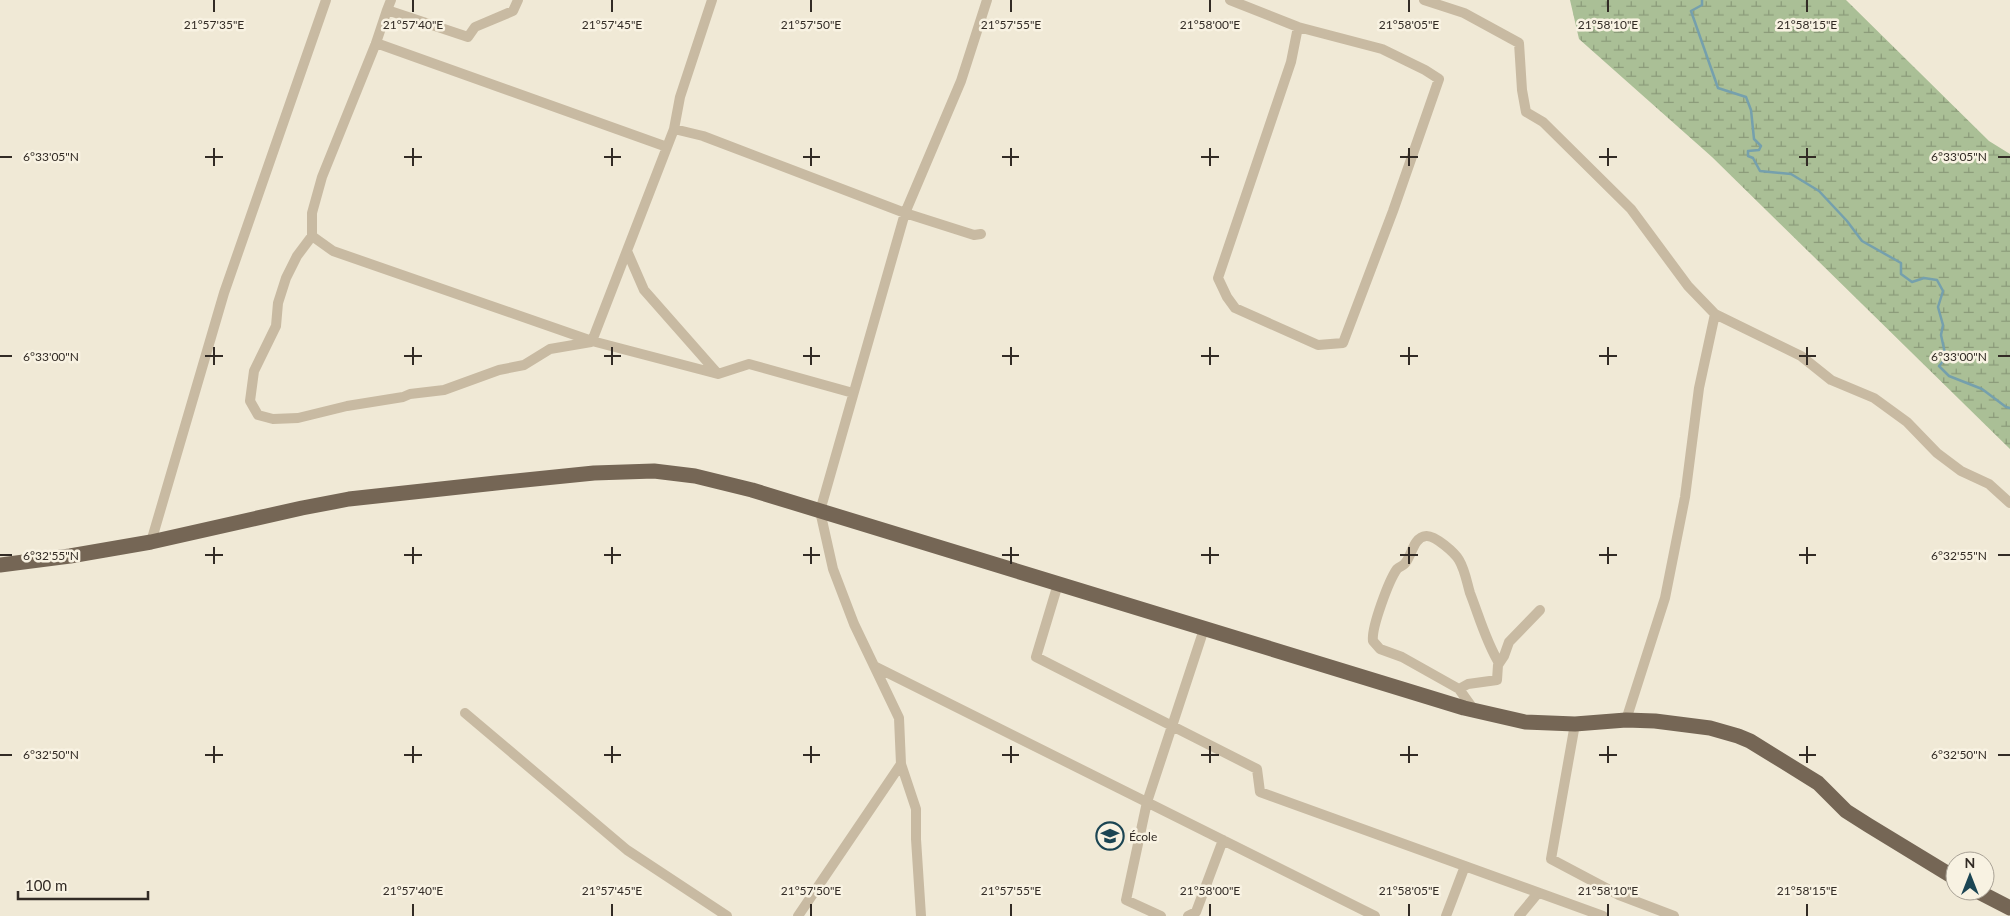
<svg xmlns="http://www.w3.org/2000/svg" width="2010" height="916" font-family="Lato,sans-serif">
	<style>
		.wetland { fill: url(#wetland-marsh) }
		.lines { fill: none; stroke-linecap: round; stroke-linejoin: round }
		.stream { stroke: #75a0ad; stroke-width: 2.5 }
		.street { stroke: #c8baa2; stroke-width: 10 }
		.primary { stroke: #756655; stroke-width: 15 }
		.ticks { fill: none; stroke: #322b25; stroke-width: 2 }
		.labels { text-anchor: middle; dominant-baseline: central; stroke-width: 5; stroke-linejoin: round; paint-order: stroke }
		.poi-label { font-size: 12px; fill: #322b25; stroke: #f8f2e2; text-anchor: start }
		.ticks-label { font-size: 12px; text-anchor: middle; fill: #322b25; stroke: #f8f2e2; stroke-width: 5; stroke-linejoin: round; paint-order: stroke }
	</style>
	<defs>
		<pattern id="wetland-marsh" width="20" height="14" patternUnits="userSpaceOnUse" patternTransform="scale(1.25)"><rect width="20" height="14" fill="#aabf96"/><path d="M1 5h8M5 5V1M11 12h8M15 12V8" fill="none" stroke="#8b9b7a"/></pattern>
	</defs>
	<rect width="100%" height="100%" fill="#f0e9d6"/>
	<path class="wetland" d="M1570,0H1846L1989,141L2010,154V449L1712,157L1579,39Z"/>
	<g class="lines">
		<path class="stream" d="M1702,0V5L1691,11L1718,88L1746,97L1751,110L1754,139L1761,146L1759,150L1748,151V156L1753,158L1760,171L1791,174L1819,191L1847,221L1862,241L1901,263V274L1912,282L1924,278L1937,280L1943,291L1938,307L1943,325L1941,335L1946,358L1939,366L1949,376L1982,389L2006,407L2010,408"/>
		<path class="street" d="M518,0L513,11L475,27L468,37L387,10L376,43L322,177L312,213V236L333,251L592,341
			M712,0L680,97L674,129L592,341L718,374L749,364L853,393
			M1230,0L1298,27L1382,49L1425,70L1439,79L1393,211L1343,343L1318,345L1235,308L1227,297L1218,278L1291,62L1298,27
			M1424,0L1464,13L1519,43L1522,90L1526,112L1543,122L1631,209L1688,286L1715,314L1801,356L1831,380L1874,398L1907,422L1937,453L1961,471L1989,484L2010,503
			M387,10L391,0
			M376,43L667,147
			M674,129L703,136L905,213L974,235L981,234
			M312,236L297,256L286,278L278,303L276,326L254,371L250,401L258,415L273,419L298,418L347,406L403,397L410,394L444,390L499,370L524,365L550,349L591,342
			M627,251L644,290L718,374
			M151,542L224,293L326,0
			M1058,584L1036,657L1257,769L1260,792L1603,916
			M874,666L1375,916
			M1459,689L1402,657L1380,649L1373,641C1371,628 1389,580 1397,569C1400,566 1404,566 1406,562C1412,554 1414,537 1426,536C1435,535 1455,553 1459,560C1465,570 1467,583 1470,593C1479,616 1486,642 1499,663
			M1474,710L1459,689L1468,684L1497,680L1498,665L1504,656L1509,642L1540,610
			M465,713L627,850L727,916
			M1626,720L1665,598L1685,497L1699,388L1715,314
			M1575,724L1551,859L1619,895L1674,916
			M901,764L916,809V839L921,916
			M798,916L901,764L899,718L854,624L833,569L820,511L905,213L961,81L987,0
			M1161,916L1126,900L1147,802L1204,629
			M1188,916L1196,912L1223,840
			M1446,916L1465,866
			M1519,916L1538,893"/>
		<path class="primary" d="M0,565L70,556L151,542L302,508L349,499L496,483L594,473L654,471L695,476L752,490L1464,708L1525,722L1575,724L1626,720L1655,721L1710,728L1738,736L1750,741L1818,783L1846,811L1868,825L1955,878
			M1977,891L2010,908"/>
	</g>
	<path class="ticks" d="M214,0V12M413,0V12M612,0V12M811,0V12M1011,0V12M1210,0V12M1409,0V12M1608,0V12M1807,0V12M214,148V166M413,148V166M612,148V166M811,148V166M1011,148V166M1210,148V166M1409,148V166M1608,148V166M1807,148V166M0,157H12M205,157H223M404,157H422M604,157H621M803,157H820M1002,157H1019M1201,157H1219M1400,157H1418M1599,157H1617M1799,157H1816M1998,157H2010M214,347V365M413,347V365M612,347V365M811,347V365M1011,347V365M1210,347V365M1409,347V365M1608,347V365M1807,347V365M0,356H12M205,356H223M404,356H422M604,356H621M803,356H820M1002,356H1019M1201,356H1219M1400,356H1418M1599,356H1617M1799,356H1816M1998,356H2010M214,547V564M413,547V564M612,547V564M811,547V564M1011,547V564M1210,547V564M1409,547V564M1608,547V564M1807,547V564M0,555H12M205,555H223M404,555H422M604,555H621M803,555H820M1002,555H1019M1201,555H1219M1400,555H1418M1599,555H1617M1799,555H1816M1998,555H2010M214,746V763M413,746V763M612,746V763M811,746V763M1011,746V763M1210,746V763M1409,746V763M1608,746V763M1807,746V763M0,755H12M205,755H223M404,755H422M604,755H621M803,755H820M1002,755H1019M1201,755H1219M1400,755H1418M1599,755H1617M1799,755H1816M1998,755H2010M413,904V916M612,904V916M811,904V916M1011,904V916M1210,904V916M1409,904V916M1608,904V916M1807,904V916"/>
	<defs>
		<g id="school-ring" transform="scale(1.4375)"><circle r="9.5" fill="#f8f2e2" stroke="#1b4553" stroke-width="1.5"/><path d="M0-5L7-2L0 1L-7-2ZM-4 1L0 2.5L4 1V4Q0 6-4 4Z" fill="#1b4553"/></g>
	</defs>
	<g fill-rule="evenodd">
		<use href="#school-ring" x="1110" y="836"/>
	</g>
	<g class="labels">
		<g class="poi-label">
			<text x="1129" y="836">École</text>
		</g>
	</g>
	<g class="ticks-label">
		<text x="214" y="29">21°57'35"E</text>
		<text x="413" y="29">21°57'40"E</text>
		<text x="612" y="29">21°57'45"E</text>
		<text x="811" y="29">21°57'50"E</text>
		<text x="1011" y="29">21°57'55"E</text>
		<text x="1210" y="29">21°58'00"E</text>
		<text x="1409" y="29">21°58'05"E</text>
		<text x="1608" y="29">21°58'10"E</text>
		<text x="1807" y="29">21°58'15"E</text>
		<text x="51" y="161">6°33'05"N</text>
		<text x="1959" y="161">6°33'05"N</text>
		<text x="51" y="361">6°33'00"N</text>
		<text x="1959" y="361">6°33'00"N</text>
		<text x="51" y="560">6°32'55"N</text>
		<text x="1959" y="560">6°32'55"N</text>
		<text x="51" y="759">6°32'50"N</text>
		<text x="1959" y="759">6°32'50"N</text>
		<text x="413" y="895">21°57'40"E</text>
		<text x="612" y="895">21°57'45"E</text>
		<text x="811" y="895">21°57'50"E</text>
		<text x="1011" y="895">21°57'55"E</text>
		<text x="1210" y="895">21°58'00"E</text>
		<text x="1409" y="895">21°58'05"E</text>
		<text x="1608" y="895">21°58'10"E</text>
		<text x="1807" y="895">21°58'15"E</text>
	</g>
	<g transform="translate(1970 876)"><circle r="24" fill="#f8f2e2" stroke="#a9a296"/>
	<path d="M0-4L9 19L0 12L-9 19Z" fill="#1b4553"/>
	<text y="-8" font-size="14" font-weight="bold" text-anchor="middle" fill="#322b25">N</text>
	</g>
	<path d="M18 891v8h130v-8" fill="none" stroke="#322b25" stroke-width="2.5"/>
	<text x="25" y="891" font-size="15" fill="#322b25" stroke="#f8f2e2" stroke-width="4" paint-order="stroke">100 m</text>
</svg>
